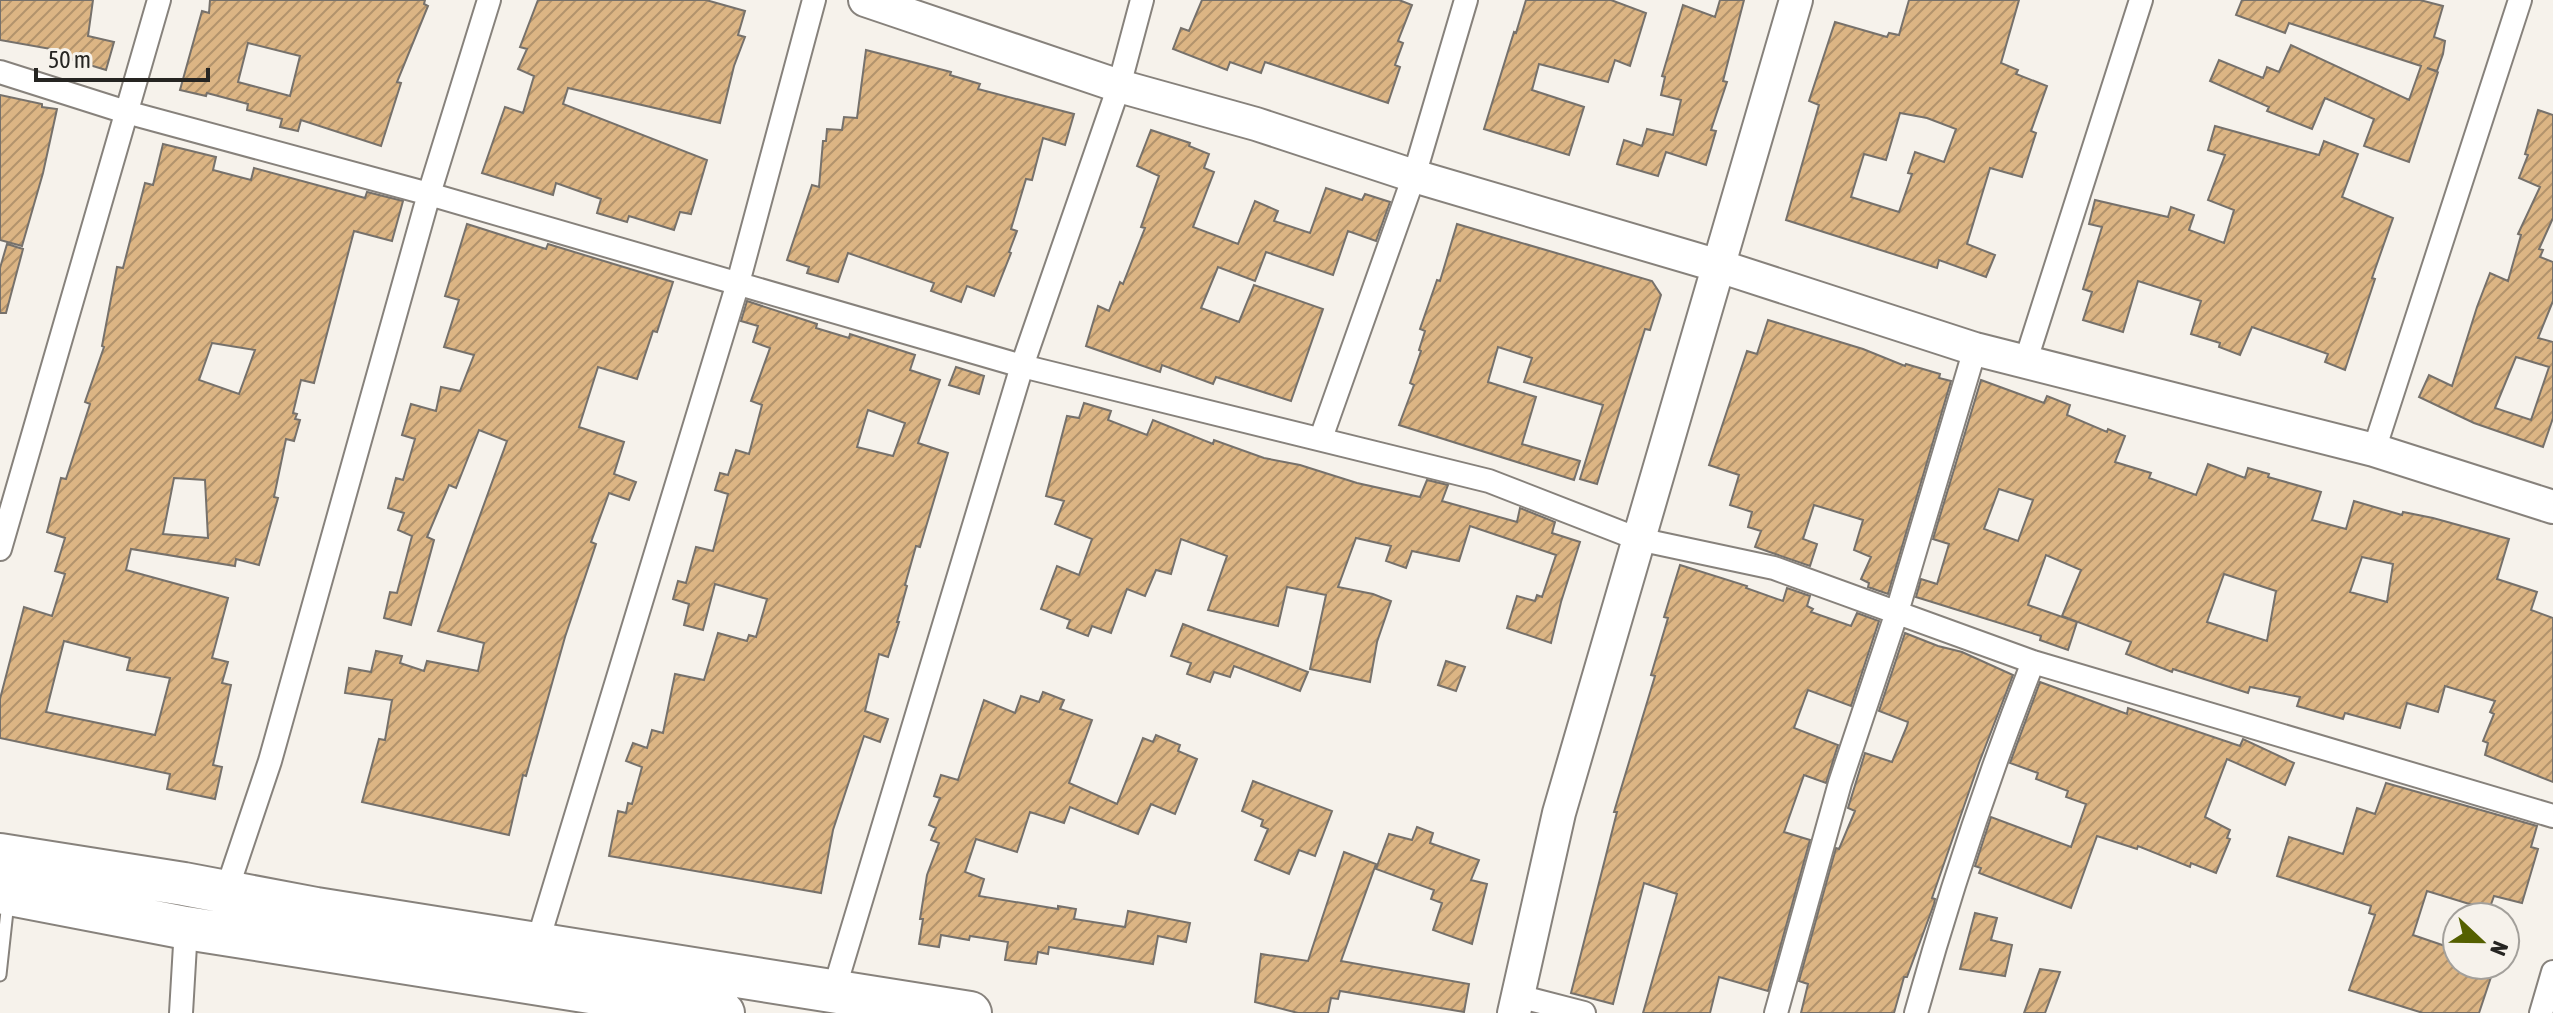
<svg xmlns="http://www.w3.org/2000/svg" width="2553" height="1013" font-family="'Asap Condensed',sans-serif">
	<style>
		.building { fill: url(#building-hatch); stroke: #76716b; stroke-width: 2; fill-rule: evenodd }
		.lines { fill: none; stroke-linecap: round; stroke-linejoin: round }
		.lane-casing { stroke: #87827c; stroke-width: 15 }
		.street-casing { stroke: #87827c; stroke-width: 26 }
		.secondary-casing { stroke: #87827c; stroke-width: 36 }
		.highway-casing { stroke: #87827c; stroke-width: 46 }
		.lane { stroke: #fff; stroke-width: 11 }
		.street { stroke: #fff; stroke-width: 22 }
		.secondary { stroke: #fff; stroke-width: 32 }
		.highway { stroke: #fff; stroke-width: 42 }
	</style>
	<defs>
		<pattern id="building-hatch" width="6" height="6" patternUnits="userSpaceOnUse" patternTransform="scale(2)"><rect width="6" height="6" fill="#dcb584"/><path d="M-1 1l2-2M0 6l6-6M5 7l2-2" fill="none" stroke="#b2936c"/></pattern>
	</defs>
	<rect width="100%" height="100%" fill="#f6f2eb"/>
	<path class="building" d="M0,0H93L88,36L114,42L106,70L50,53L51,49L0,40Z
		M210,0H425L424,4L428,6L397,82L401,83L381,146L301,120L298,131L280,127L282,119L247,110L248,104L207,93L206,96L180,90L202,11L209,13ZM248,43L300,56L290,96L238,82Z
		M538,0H706L745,11L738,35L745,37L734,66L720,123L568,88L563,104L707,160L691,214L680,212L674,230L629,216L627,222L597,213L601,199L556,183L553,195L482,173L505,107L523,113L534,76L518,69L527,49L520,47Z
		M1202,0H1399L1412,5L1398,41L1403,43L1395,65L1400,67L1388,103L1265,62L1261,73L1230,62L1227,70L1173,49L1181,28L1189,31Z
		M1526,0H1611L1646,13L1630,66L1615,60L1608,82L1539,64L1532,90L1584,107L1569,155L1484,129L1514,32L1516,33Z
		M1720,0H1744L1723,81L1727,82L1711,130L1716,131L1706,165L1666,152L1658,176L1617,164L1624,140L1642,146L1647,129L1673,135L1681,100L1661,95L1665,77L1662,76L1683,5L1715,17Z
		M1909,0H2019L2001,63L2018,70L2016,74L2047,86L2031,131L2036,133L2022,177L1990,168L1967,244L1995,255L1986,277L1939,260L1937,268L1786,220L1819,105L1809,101L1835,22L1887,37L1889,33L1899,35ZM1900,113L1927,118L1956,129L1944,162L1915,152L1908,173L1912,174L1899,212L1851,197L1864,154L1886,160Z
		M2242,0H2420L2443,6L2434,37L2445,41L2443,54L2437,71L2427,68L2438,72L2409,162L2364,146L2374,119L2325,98L2312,129L2267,111L2269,107L2210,81L2219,60L2263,78L2267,67L2279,72L2291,45L2409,100L2421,66L2289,23L2285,33L2236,15Z
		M866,50L951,72L950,75L980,84L978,89L1074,114L1065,145L1043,138L1032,180L1026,179L1011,229L1017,231L1009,252L1011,253L994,296L967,286L961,302L931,291L934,283L848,253L838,282L807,273L809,267L787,260L812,185L819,187L823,141H826L827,129L842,130L844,117L857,118Z
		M0,95L42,104V107L57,109L43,173L22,246L0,240Z
		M2538,110L2553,115V218L2539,249L2543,250L2540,257L2553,262V301L2538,338L2553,342V418L2543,447L2474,423L2419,397L2429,375L2452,386L2477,307L2490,273L2508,281L2521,235L2518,234L2540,187L2519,178L2528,155L2525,154ZM2516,357L2549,367L2531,420L2495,408Z
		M2215,126L2319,155L2324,141L2358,154L2342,197L2393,218L2372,278L2375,279L2345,370L2325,362L2328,354L2252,327L2240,355L2219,347L2220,343L2191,334L2201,301L2138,281L2123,332L2083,320L2092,292L2083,289L2102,227L2089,224L2095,200L2168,217L2171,207L2194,215L2189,230L2224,243L2234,210L2208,200L2225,155L2208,150Z
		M1151,130L1190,143L1189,146L1209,154L1204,168L1214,172L1193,227L1238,244L1255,201L1278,211L1274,221L1310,233L1326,188L1362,200L1365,194L1390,202L1376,241L1348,231L1333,275L1266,252L1255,281L1218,267L1201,308L1239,322L1254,285L1323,309L1291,401L1216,377L1213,384L1162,365L1160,372L1086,346L1098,306L1109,311L1120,282L1123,284L1145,228L1141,227L1159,176L1137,166Z
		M163,144L216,157L213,170L251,180L254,168L365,198L367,192L403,201L392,241L354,231L314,383L301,380L293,413L297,414L295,419L300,420L294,441L286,439L274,497L278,498L259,565L236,559L235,566L131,549L126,570L228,598L212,658L228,662L222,683L231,685L213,765L222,767L215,799L167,789L170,774L0,738V699L24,607L52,616L65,574L55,571L65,538L47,532L61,478L66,479L90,404L85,402L104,347L102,346L117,267L123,268L145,183L153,185ZM212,343L255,350L239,394L199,380ZM174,478L205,480L208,538L163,534ZM64,641L130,658L127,670L170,678L155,735L46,712Z
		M467,224L546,249L548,244L673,282L657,332L653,331L637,379L598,367L579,427L624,442L614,474L636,482L629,500L609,493L591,542L596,544L565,637L526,776L523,775L509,835L362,802L379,739L385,740L392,700L345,693L349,668L371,672L376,651L402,656L400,663L424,671L427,661L478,671L484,643L438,631L507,441L479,430L456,488L449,485L427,537L434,540L411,625L384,618L390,592L397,593L412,536L398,530L404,513L388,508L396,478L403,480L415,439L402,435L411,404L436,411L441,387L460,391L474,355L444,347L459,300L445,296Z
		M1457,224L1652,281L1661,295L1650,330L1645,329L1597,484L1580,479L1603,405L1524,382L1532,358L1498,347L1488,382L1536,397L1522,444L1580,461L1574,480L1399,425L1414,385L1410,383L1421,351L1419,350L1425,331L1420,329L1437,280L1440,281Z
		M7,244L23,249L6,313H0V268Z
		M747,301L817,324L816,328L849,338L850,334L915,355L910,370L940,380L918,443L948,453L920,547L916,546L905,585L907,586L897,622H899L888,657L879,654L865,711L888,719L880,742L864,736L833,830L821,893L609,856L618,811L626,813L628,803L632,804L642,767L626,761L633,743L647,748L652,730L663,733L675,674L704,680L718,633L747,641L749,635L756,637L767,599L715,584L703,630L684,625L689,604L673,599L678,581L686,583L696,547L713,551L728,494L715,490L720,473L728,475L736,450L749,454L762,405L751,401L770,348L753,342L758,326L741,321ZM868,410L905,423L893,456L857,447Z
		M1768,320L1863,349L1905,366L1906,364L1940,374L1939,378L1951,381L1888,594L1868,587L1869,583L1861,579L1871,557L1854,550L1863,520L1814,505L1803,539L1817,544L1810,566L1755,547L1761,531L1748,527L1752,512L1730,505L1739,475L1709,465L1747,351L1757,354Z
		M956,367L984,376L979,394L949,385Z
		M1981,380L2044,403L2047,396L2070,405L2067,415L2107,432L2108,429L2125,436L2115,462L2151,473L2149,478L2196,495L2208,464L2245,478L2248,468L2269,474L2268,477L2321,492L2312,520L2346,529L2354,501L2402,515L2403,512L2433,518L2509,539L2497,579L2537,592L2531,610L2553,618V782L2485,755L2488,743L2483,741L2494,714L2490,712L2495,701L2445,686L2438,712L2407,703L2400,728L2345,713L2343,719L2297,706L2300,697L2250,687L2248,693L2173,669L2172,672L2126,654L2131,642L2062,616L2081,570L2046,555L2028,605L2077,622L2068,650L2040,640L2041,636L1916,597L1921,579L1937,584L1949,544L1933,539ZM1999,489L2033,500L2018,541L1984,529ZM2362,557L2393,564L2387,602L2350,592ZM2224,574L2276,591L2267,641L2207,622Z
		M1084,403L1111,411L1108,420L1147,435L1153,420L1213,444L1214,440L1264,458L1300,465L1357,483L1420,497L1427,480L1448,485L1442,501L1517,522L1520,508L1555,522L1552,533L1580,542L1561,602L1551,643L1507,628L1517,596L1535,601L1537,595L1542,597L1556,555L1470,526L1459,561L1412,551L1406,568L1386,561L1391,546L1356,538L1338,587L1373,594L1391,601L1377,642L1370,682L1310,669L1326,595L1287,587L1278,626L1208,610L1227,556L1181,539L1171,574L1156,570L1145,596L1127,589L1111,633L1092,626L1088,636L1067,628L1070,620L1041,609L1057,566L1079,575L1092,539L1055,524L1064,501L1046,496L1067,416L1079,418Z
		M1680,565L1747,586L1746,588L1783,601L1787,588L1810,596L1807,606L1813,609L1811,612L1851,626L1857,613L1879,621L1851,706L1808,690L1794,728L1838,745L1826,783L1804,775L1784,832L1810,840L1768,991L1719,977L1710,1013H1643L1677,894L1644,883L1613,1004L1571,993L1617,812H1614L1655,676L1651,675L1668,618L1664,617Z
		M1183,624L1308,672L1300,691L1234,666L1230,677L1214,672L1210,682L1187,674L1191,663L1171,656Z
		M1905,633L1938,646L1962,652L2013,675L1979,763L1932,898L1935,899L1934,904L1907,977H1904L1894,1013H1801L1808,984L1799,981L1836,848L1839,849L1855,811L1848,808L1865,753L1892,762L1907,726L1908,722L1879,711Z
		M1446,661L1465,667L1456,691L1438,685Z
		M2040,682L2127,714L2128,708L2240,746L2243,739L2294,763L2285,785L2227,759L2205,817L2230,830L2227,838L2230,839L2216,873L2191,863L2190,867L2138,846L2137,849L2097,836L2071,908L1979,873L1981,868L1975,866L1991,817L2071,847L2086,804L2066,797L2068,791L2036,779L2038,773L2010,763Z
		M1043,692L1064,700L1060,709L1092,720L1069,783L1117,804L1143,738L1153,742L1156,735L1180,745L1178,751L1197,759L1175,814L1151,804L1138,834L1070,807L1064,823L1030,812L1017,852L976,839L965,872L984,879L979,896L1058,909V906L1076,909L1074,919L1125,927L1128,911L1190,923L1186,942L1158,936L1153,964L1049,947L1048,954L1038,952L1036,964L1005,960L1008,942L970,936L969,940L941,935L939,947L919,944L923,919H920L927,875L939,843L931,840L936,828L929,825L940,798L934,796L941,775L958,780L984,700L1015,713L1021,696L1039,702Z
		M1253,781L1332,811L1315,856L1299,850L1289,874L1255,860L1268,829L1261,826L1263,820L1242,811Z
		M2386,783L2537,826L2531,847L2538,849L2522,903L2494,896L2489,910L2427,891L2413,935L2457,950V965H2495L2479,1013H2423L2349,990L2375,915L2369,913L2371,906L2277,876L2289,837L2343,854L2357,808L2375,814Z
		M1417,827L1433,833L1430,843L1479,860L1471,880L1487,884L1472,944L1433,930L1442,903L1431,899L1434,890L1376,869L1389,834L1412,840Z
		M1344,852L1376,864L1341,961L1469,984L1464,1012L1340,991L1338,999L1331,998L1328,1013H1298L1255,1002L1261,954L1308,961Z
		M1975,913L1997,918L1991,940L2012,945L2005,976L1960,969Z
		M2040,969L2060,972L2045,1013H2024Z"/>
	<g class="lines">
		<g class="lane-casing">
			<path id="lane" d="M0,975L8,902"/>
		</g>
		<g class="street-casing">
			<path id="street" d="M0,72L126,112L429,194L1022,366L1489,481L1638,539L1774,568L2033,662L2553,816
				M2026,360L2141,0
				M1321,438L1414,176L1466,0
				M2374,450L2520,0
				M0,549L159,0
				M226,892L270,761L429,194L489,0
				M537,944L738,283L814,0
				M834,990L1022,366L1119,86L1142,0
				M1518,996L1584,1013
				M181,1013L186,928
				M1776,1013L1840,783L1897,612L1975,349
				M1916,1013C1949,894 1988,777 2033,662
				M2541,1013L2553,972"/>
		</g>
		<g class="secondary-casing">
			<path id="secondary" d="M865,0L1119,86L1256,124L1414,176L1719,266L1975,349L2374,450L2553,507
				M1514,1013L1559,813L1796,0"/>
		</g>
		<g class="highway-casing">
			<path id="highway" d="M0,855L184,884L316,909L970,1013
				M0,892L186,928L723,1013"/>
		</g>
		<use href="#lane" class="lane"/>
		<use href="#street" class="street"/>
		<use href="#secondary" class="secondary"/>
		<use href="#highway" class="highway"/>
	</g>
	<g transform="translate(2481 941) rotate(112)"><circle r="38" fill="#f6f2eb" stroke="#a3a09b" stroke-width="2"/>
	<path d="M0-6L14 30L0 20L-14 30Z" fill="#556000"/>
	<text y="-12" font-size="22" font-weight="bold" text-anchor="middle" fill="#262522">N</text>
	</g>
	<path d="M36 68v12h172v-12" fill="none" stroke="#262522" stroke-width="4"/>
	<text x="48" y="68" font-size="24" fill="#262522" stroke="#f6f2eb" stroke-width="6" paint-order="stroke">50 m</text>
</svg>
